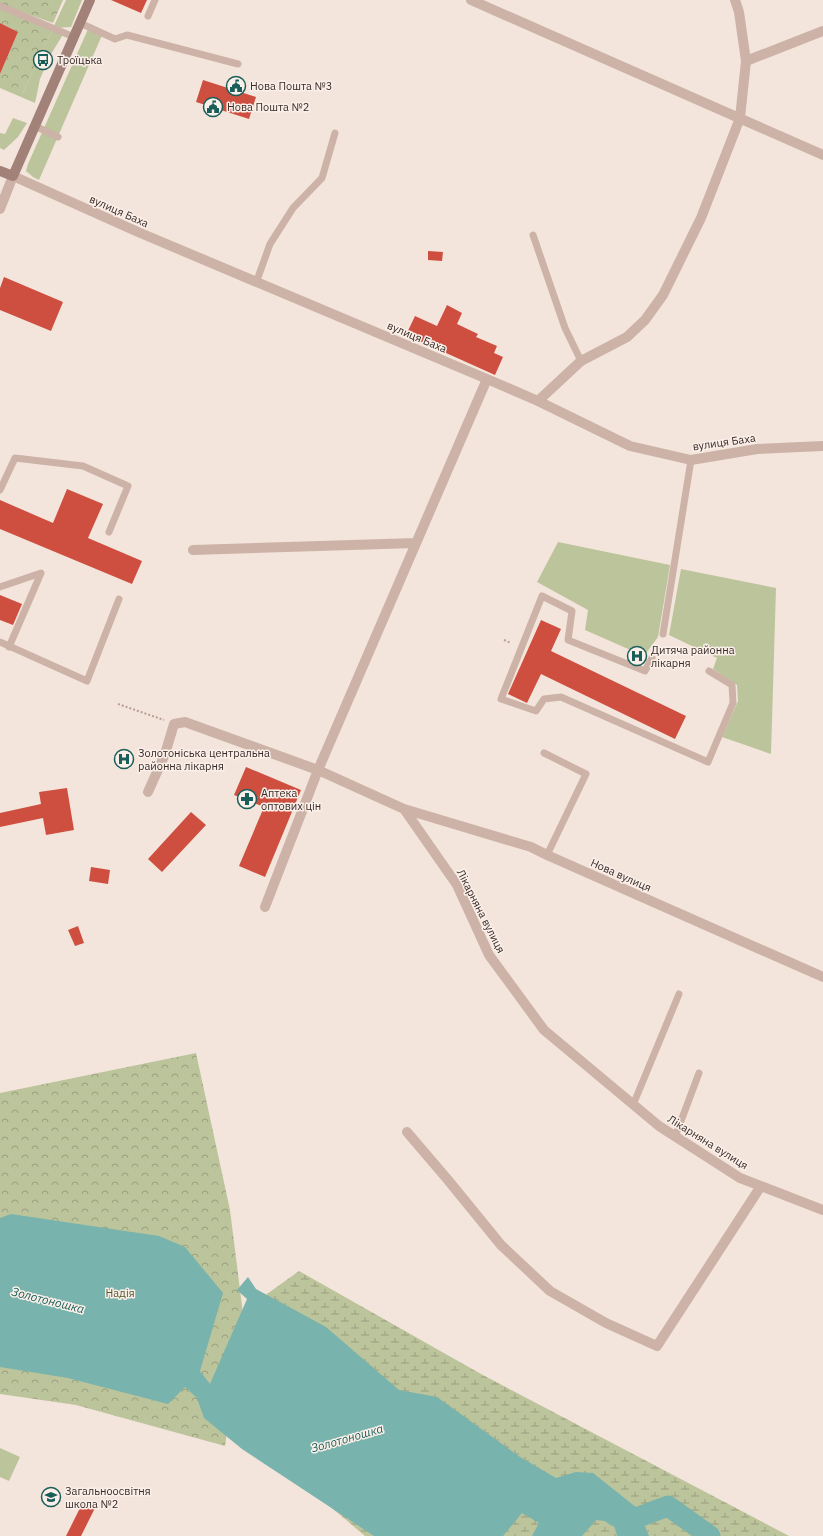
<svg xmlns="http://www.w3.org/2000/svg" width="823" height="1536" font-family="'IBM Plex Sans',sans-serif">
	<style>
		.green { fill: #bcc49b }
		.forest { fill: url(#forest-crowns) }
		.wetland { fill: url(#wetland-marsh) }
		.water { fill: #79b3ad }
		.lines { fill: none; stroke-linecap: round; stroke-linejoin: round }
		.river { stroke: #79b3ad; stroke-width: 21 }
		.building { fill: #ce4f40 }
		.path { stroke: #b99d91; stroke-width: 2; stroke-dasharray: 2 2; stroke-linecap: butt }
		.lane { stroke: #cdb3a7; stroke-width: 7 }
		.street { stroke: #cdb3a7; stroke-width: 10 }
		.secondary { stroke: #a18178; stroke-width: 10 }
		.labels { text-anchor: middle; dominant-baseline: central; stroke-width: 3; stroke-linejoin: round; paint-order: stroke }
		.poi-label { font-size: 11px; fill: #392b28; stroke: #fbf0e9; text-anchor: start }
		.street-label { font-size: 11px; fill: #392b28; stroke: #fbf0e9 }
		.park-label { font-size: 11px; fill: #4e592a; stroke: #fbf0e9 }
		.water-label { font-size: 12px; font-style: italic; fill: #1a5e59; stroke: #fbf0e9 }
	</style>
	<defs>
		<pattern id="forest-crowns" width="20" height="18" patternUnits="userSpaceOnUse"><rect width="20" height="18" fill="#bcc49b"/><path d="M2 6a3 3 0 1 1 6 0M12 15a3 3 0 1 1 6 0" fill="none" stroke="#9a9f7e"/></pattern>
		<pattern id="wetland-marsh" width="20" height="14" patternUnits="userSpaceOnUse"><rect width="20" height="14" fill="#bcc49b"/><path d="M1 5h8M5 5V1M11 12h8M15 12V8" fill="none" stroke="#9a9f7e"/></pattern>
	</defs>
	<rect width="100%" height="100%" fill="#f4e5dc"/>
	<path class="green" d="M66,0H82L71,27L54,28L64,33L51,54L40,79L35,103L21,97Z
		M89,27L103,33L39,180L33,177L26,171L28,164Z
		M13,118L27,123L18,137L4,150L0,148V133L5,134Z
		M558,542L670,565L658,637L644,656L585,630L588,610L537,582Z
		M681,569L776,588L771,754L722,737L738,701L737,685L713,669L717,658L669,635Z
		M0,1448L20,1457L9,1481L0,1477Z"/>
	<path class="forest" d="M0,0H63L53,23L0,4Z
		M0,6L53,28L21,97L0,88V74L18,32L0,23Z
		M196,1053L230,1210L244,1322L225,1446L76,1405L0,1394V1093Z"/>
	<path class="wetland" d="M299,1271L481,1374L789,1536H365L287,1470L252,1330L267,1294Z"/>
	<path class="water" d="M11,1214L159,1236L185,1247L223,1293L200,1371L210,1384L247,1299L237,1290L248,1277L256,1289L326,1327L399,1390L437,1397L520,1457L556,1478L576,1472L593,1473L637,1508L649,1536H617L613,1522L596,1520L582,1536H532L539,1523L522,1513L503,1536H374L242,1449L204,1418L197,1398L185,1387L168,1404L68,1378L0,1367V1218Z"/>
	<g class="lines">
		<path class="river" d="M614,1515L628,1521L668,1506L710,1536"/>
	</g>
	<path class="building" d="M111,0H147L141,13Z
		M0,23L18,32L0,74Z
		M203,80L256,97L249,119L196,102Z
		M428,251L443,252L442,261L428,260Z
		M4,277L63,302L51,331L0,310V288Z
		M447,305L462,313L457,324L478,334L476,337L497,346L494,353L503,357L495,375L406,335L415,316L437,326Z
		M67,489L103,504L88,538L142,561L132,584L0,529V500L53,523Z
		M0,595L22,604L13,625L0,620Z
		M541,620L561,629L551,651L686,716L675,739L541,674L527,703L508,694Z
		M246,767L301,790L265,877L239,866L264,807L234,795Z
		M67,788L74,830L46,835L43,818L0,827V813L41,804L39,792Z
		M191,812L206,825L162,872L148,859Z
		M91,867L110,870L108,884L89,881Z
		M78,926L84,943L75,946L68,930Z
		M83,1502L95,1508L81,1536H66Z"/>
	<g class="lines">
		<path class="path" d="M504,640L511,643
			M118,704L164,720"/>
		<path class="lane" d="M0,6L74,37
			M148,16L155,0
			M80,23L115,39L127,35L238,64
			M35,126L58,137
			M533,235L565,328L581,361
			M256,283L270,244L293,208L322,178L335,133
			M0,490L15,458L83,466L128,486L109,532
			M0,587L41,573L9,647
			M663,634L691,460
			M0,642L87,681L119,599
			M652,658L645,671L568,640L572,611L542,596L501,699L536,711L544,699L561,697L708,762L733,703L732,685L709,671
			M544,753L586,774L547,855
			M633,1105L679,994
			M675,1137L699,1073"/>
		<path class="street" d="M471,0L823,155
			M746,61L823,31
			M0,209L13,176L138,232L487,379L538,401L630,446L691,460L757,449L823,446
			M538,401L581,361L627,337L645,320L663,295L701,218L740,118L746,61L739,12L735,0
			M193,550L416,543
			M148,792L165,754L174,724L185,722L318,770L404,809L531,847L547,855L823,977
			M404,809L457,885L489,955L544,1030L659,1126L740,1178L823,1210
			M265,907L318,770L487,379
			M407,1132L448,1180L501,1245L550,1291L606,1323L657,1346L761,1186"/>
		<path class="secondary" d="M0,171L13,176L90,0"/>
	</g>
	<defs>
		<g id="bus-ring" transform="scale(1)"><circle r="9.5" fill="#fbf0e9" stroke="#1a5e59" stroke-width="1.5"/><path d="M-5-6H5V4H4V6H2V4H-2V6H-4V4H-5ZM-3.5-4V0h7V-4ZM-3.5 1.2v1.5H-2V1.2ZM2 1.2v1.5H3.5V1.2Z" fill="#1a5e59"/></g>
		<g id="civic-ring" transform="scale(1)"><circle r="9.5" fill="#fbf0e9" stroke="#1a5e59" stroke-width="1.5"/><path d="M-.6-6.5H3V-4.5H.6V-3L4-1V1h2V6H-6V1h2V-1L-.6-3ZM-1.2 2.5V6h2.4V2.5Z" fill="#1a5e59"/></g>
		<g id="hospital-ring" transform="scale(1)"><circle r="9.5" fill="#fbf0e9" stroke="#1a5e59" stroke-width="1.5"/><path d="M-5-5h3v3.5h4V-5h3V5h-3V1.5h-4V5h-3Z" fill="#1a5e59"/></g>
		<g id="pharmacy-ring" transform="scale(1)"><circle r="9.5" fill="#fbf0e9" stroke="#1a5e59" stroke-width="1.5"/><path d="M-2-6h4v4h4v4h-4v4h-4v-4h-4v-4h4Z" fill="#1a5e59"/></g>
		<g id="school-ring" transform="scale(1)"><circle r="9.5" fill="#fbf0e9" stroke="#1a5e59" stroke-width="1.5"/><path d="M0-5L7-2L0 1L-7-2ZM-4 1L0 2.5L4 1V4Q0 6-4 4Z" fill="#1a5e59"/></g>
	</defs>
	<g fill-rule="evenodd">
		<use href="#bus-ring" x="43" y="60"/>
		<use href="#civic-ring" x="236" y="86"/>
		<use href="#civic-ring" x="213" y="107"/>
		<use href="#hospital-ring" x="637" y="656"/>
		<use href="#hospital-ring" x="124" y="759"/>
		<use href="#pharmacy-ring" x="247" y="799"/>
		<use href="#school-ring" x="51" y="1497"/>
	</g>
	<g class="labels">
		<g class="poi-label">
			<text x="57" y="60">Троїцька</text>
			<text x="250" y="86">Нова Пошта №3</text>
			<text x="227" y="107">Нова Пошта №2</text>
			<text x="651" y="650">Дитяча районна<tspan x="651" dy="13">лікарня</tspan></text>
			<text x="138" y="753">Золотоніська центральна<tspan x="138" dy="13">районна лікарня</tspan></text>
			<text x="261" y="793">Аптека<tspan x="261" dy="13">оптових цін</tspan></text>
			<text x="65" y="1491">Загальноосвітня<tspan x="65" dy="13">школа №2</tspan></text>
		</g>
		<g class="street-label">
			<text transform="translate(119 211) rotate(24)">вулиця Баха</text>
			<text transform="translate(417 337) rotate(23)">вулиця Баха</text>
			<text transform="translate(724 442) rotate(-8)">вулиця Баха</text>
			<text transform="translate(621 875) rotate(24)">Нова вулиця</text>
			<text transform="translate(481 911) rotate(63)">Лікарняна вулиця</text>
			<text transform="translate(708 1142) rotate(32)">Лікарняна вулиця</text>
		</g>
		<g class="park-label">
			<text x="120" y="1293">Надія</text>
		</g>
		<g class="water-label">
			<text transform="translate(48 1300) rotate(14)">Золотоношка</text>
			<text transform="translate(347 1438) rotate(-16)">Золотоношка</text>
		</g>
	</g>
</svg>
